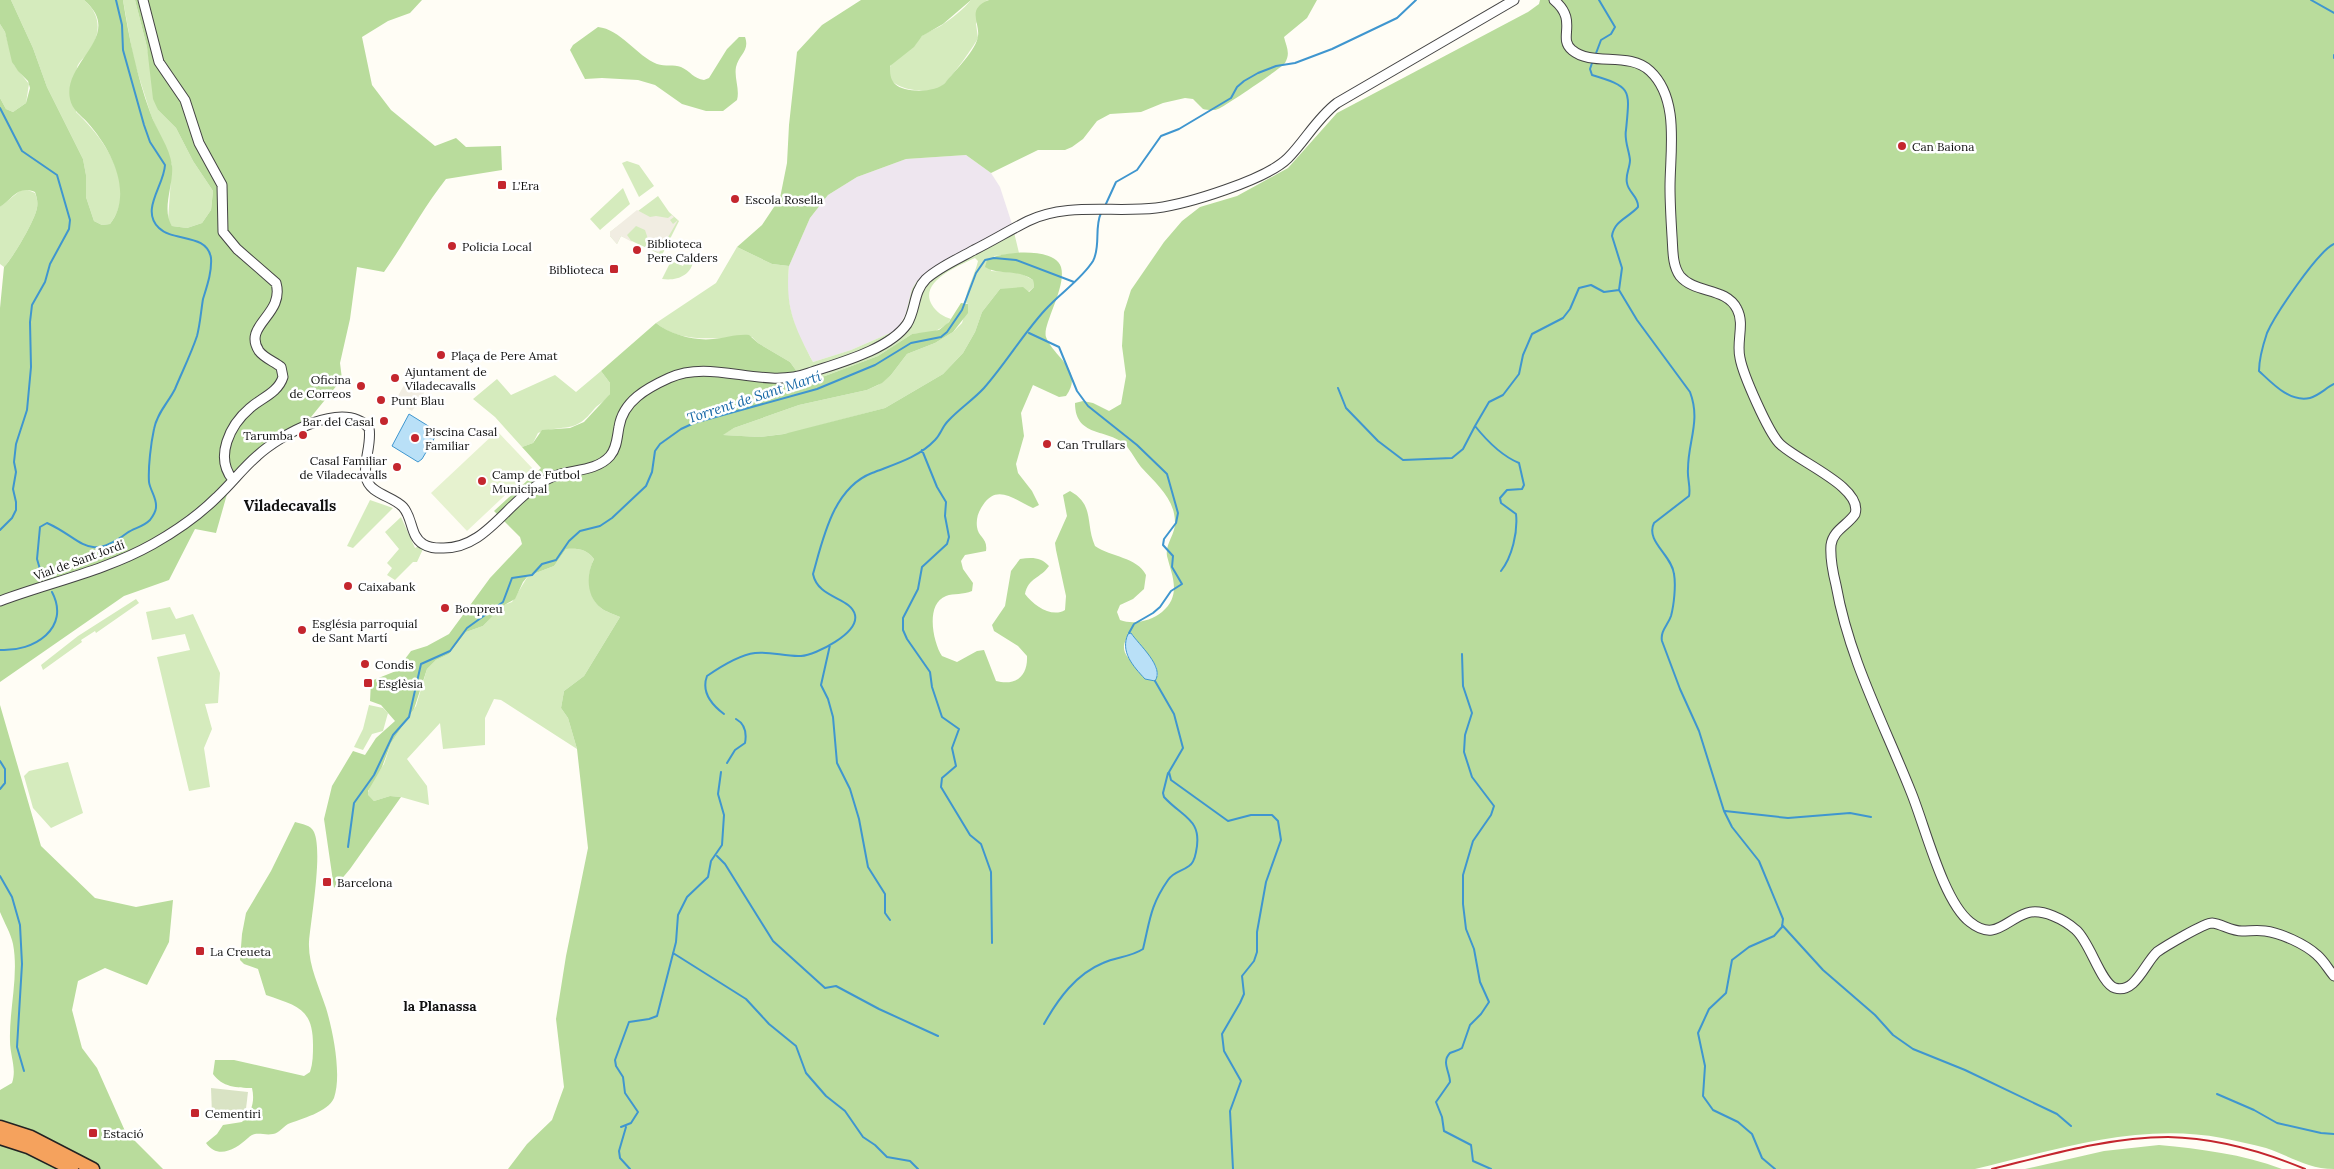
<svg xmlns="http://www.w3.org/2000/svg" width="2334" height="1169" font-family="Lora,serif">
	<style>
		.industrial { fill: #eee6ef }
		.green { fill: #d5ebbd }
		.forest { fill: #b9dc9c; fill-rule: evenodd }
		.cemetery { fill: #d9e3c4 }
		.pitch { fill: #e6f2cf }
		.plaza { fill: #f1ede2 }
		.water { fill: #b9e0f7; stroke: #3f96cf }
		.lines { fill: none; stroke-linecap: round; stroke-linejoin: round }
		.stream { stroke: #3f96cf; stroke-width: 2 }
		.minor-casing { stroke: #444; stroke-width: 11 }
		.highway-casing { stroke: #222; stroke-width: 15 }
		.minor { stroke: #fff; stroke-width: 9 }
		.highway { stroke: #f5a25d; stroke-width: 12 }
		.rail { stroke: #c4262e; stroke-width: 2 }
		.poi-dot { fill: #c4262e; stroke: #fff; stroke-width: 2 }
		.labels { text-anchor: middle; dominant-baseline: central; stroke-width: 5; stroke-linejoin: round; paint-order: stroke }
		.poi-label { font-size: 12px; fill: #111; stroke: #fff; text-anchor: start }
		.street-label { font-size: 12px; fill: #111; stroke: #fff }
		.water-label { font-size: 14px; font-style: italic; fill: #1768a6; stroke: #fff }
		.neighbourhood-label { font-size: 14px; font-weight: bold; fill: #111; stroke: #fff }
		.quarter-label { font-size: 15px; font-weight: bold; fill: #111; stroke: #fff }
	</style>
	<rect width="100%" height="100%" fill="#fffdf5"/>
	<path class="industrial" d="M966,155L991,173L1000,187L1012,224L952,257L908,309L897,330L851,350L813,362L797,332L791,312L787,290L789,266L810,218L828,195L857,177L906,159Z"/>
	<path class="green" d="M11,0H84C102,15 101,35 88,53C85,57 78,62 77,68C74,82 76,98 76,112C104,138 139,187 110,224L102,225L94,221L86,197V175L83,159L47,87L33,48Z
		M123,0H135L147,47L158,110L176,128L193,161L213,191L211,210L202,223L187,228L172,226L168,220L172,165L151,115L134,61Z
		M971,0H989L986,1L976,24L978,38C973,48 949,81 941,87C928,96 877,89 891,65C895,58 906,52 912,48C916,45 918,39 922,36C928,31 936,29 942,25C952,18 964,9 971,0Z
		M0,24L5,32L14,65L29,84L26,103L13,112L6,109L0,98Z
		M627,161L639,165L654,186L639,197L622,163Z
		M623,188L630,204L600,230L590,219Z
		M21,190H28L35,193C37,198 38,202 37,208C35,220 13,258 4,267L0,264V207Z
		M658,196L669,212L679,221L662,255L621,236L617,244L610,236V232Z
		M1012,224L1019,253L994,256L991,271L1020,273L1033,280L1034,287L1028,292L1000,289L982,312L975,332L963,353L943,374L885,408L791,433L759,437L722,435L734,428L799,405L867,390L878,385L891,375L907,354L935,343L953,332L962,323L968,304L965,302C967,288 975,274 978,261L975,258C958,266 918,282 932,305C936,312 944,317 951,319L946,325L934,332L912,334L878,356L825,376L803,380L790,362L758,343L752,337C720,336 684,346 656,323L716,283L737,247L772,264L789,266C785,307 794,326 813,362L851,350L897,330L905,317L912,289L917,281L934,267Z
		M688,256L694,259C691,276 677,281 662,279L671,261L683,266Z
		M601,371L610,383V394C606,401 600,403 595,408C574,435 566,423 538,433L533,443L522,447L495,417L473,399L497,379L511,395L555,375L576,392Z
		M370,500L393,508L353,548L347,546Z
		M401,517L415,548L419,546L423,549L417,562H413L395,580L387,575L392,568L387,563L399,549L385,532Z
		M566,549C577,548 587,549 594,559C587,572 587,598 601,608C606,612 614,614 620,617L584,676L564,691L561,708L568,718L577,749L501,700L494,699L485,718V745L443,749L440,723L407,759L427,786L429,805L401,797L390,796L374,801L367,795L371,784L384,764L391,743L416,706L427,669L436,660L449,654L466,632L483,626L501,606L512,602L528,576L554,566Z
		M136,599L139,603L96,633L95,631L81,640L82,642L43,670L41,665L78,636Z
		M170,607L176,619L193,614L220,673L218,703L205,704L212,729L204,748L210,787L189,791L157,657L190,650L185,634L152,640L146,612Z
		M369,705L383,708L388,713L383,731L372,734L363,750L354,747L363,729Z
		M68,762L83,813L51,828L33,808L24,776L29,771Z"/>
	<path class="forest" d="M0,0H11L33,48L47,87L83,159L86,175V197L94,221L102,225L110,224C134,193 111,149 88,123C81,115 72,110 70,99C62,61 126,36 84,0H123C129,38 137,76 150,112C156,130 170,147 172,166C174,184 161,210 172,226L187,228L202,223L211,210L213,191L193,161L176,128L158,110L153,99L147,47L135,0H422L410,13L388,21L362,37L372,85L391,110L435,146L456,138L466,147L501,146L502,170L446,179C423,208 406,241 384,272L357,267L350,319L340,363L342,379L311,417L279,434L258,449L233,473L216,533L195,529L169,580L124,596L0,682V308L4,267C13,258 35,220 37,208C38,202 37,198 35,192C17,185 13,199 0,207V98L6,109L13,112L26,103L30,88L28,81L18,71L12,62L5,32L0,24Z
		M861,0H971L943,24L922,36L914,47L890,66C890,73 890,79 895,84C904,93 936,93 945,83C954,72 977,49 978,36C980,22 966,9 989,0H1317L1307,18L1284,37C1286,46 1291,53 1285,63C1283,67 1225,106 1218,109C1214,111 1207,110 1203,109L1193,99L1185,98L1163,103L1141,112L1110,114L1097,121L1083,139L1072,147L1065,150H1038L991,173L966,155L906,159L857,177L828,195L810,218L789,266L772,264L737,247L762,225L780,198L787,163L789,125L797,52L822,25Z
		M1540,0H2334V1169C2308,1169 2290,1156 2266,1148C2252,1144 2236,1141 2222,1138C2139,1122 2055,1150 1975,1169H508L527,1144L552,1120L564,1087L556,1019L566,956L588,848L577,749L568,718L561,708L564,691L584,676L620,617C614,614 606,612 601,608C586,597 586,574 594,559C587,549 577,548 566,549L554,566L528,576L523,582L515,599L501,607L483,626L466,632L449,654L436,660L427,669L414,709L391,743L382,767L368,791V795L374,801L390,796L401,797L350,869L334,888L324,819L332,786L353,751L365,755L376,738L395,721L381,705L370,701L371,681L396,671L411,651L427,646L449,634L490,578L522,544L520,537L494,511L541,468L522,447L533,443L542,430L570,428L584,422L610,394V383L601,371L656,323C671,335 695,341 713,339C726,338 736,334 749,335L758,343L790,362L803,380L825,376L878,356L912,334L939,330L949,322L961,303L968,304V313L953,332L935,343L907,354L891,375L882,383L867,390L799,405L734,428L723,435L759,437L784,434L885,408L943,374L963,353L975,332L982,312L1000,289L1023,287L1029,292L1034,287L1033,280C1016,268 999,276 985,267L987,260C1001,251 1055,247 1061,267C1067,287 1042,325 1046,337C1053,357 1085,370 1066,396L1059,397L1033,385L1021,413L1024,436L1016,464L1018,473L1032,491L1039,505L1033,508C1015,500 997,483 983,505C978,512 976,519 977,527C978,537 988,538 986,551L965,555L961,561L963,569L973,583L972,591C963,595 954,593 946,596C925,604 933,642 942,656L957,662L977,651L984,650L996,681C1015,686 1028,677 1027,656L1018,646L994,631L992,625L1005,606L1011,571L1020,559C1032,557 1041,557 1049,566C1041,578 1028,578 1025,594C1034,606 1052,618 1065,610L1066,596L1056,550L1055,543L1067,516L1063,495L1070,491C1095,505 1085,523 1095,546C1111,557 1137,557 1146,575L1144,589L1133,599L1120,605L1117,612L1120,620C1134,625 1151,621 1162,612C1182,595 1172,576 1167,556C1165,544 1175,535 1175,523C1175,498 1156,484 1141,467C1136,461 1133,454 1128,448C1112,427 1075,440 1075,403L1083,401L1093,403L1109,411L1121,404L1126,376L1122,346L1124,312L1131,290L1164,242L1182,221L1200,207L1237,196L1288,168L1337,113L1528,12L1539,4ZM1131,633L1156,666L1158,676C1141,669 1110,655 1131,633Z
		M598,27C620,29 637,56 657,64C665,67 674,64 681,67C690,71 694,79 704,80L709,78L727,49L739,37H745C750,51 739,54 736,67C734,78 740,89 737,100L723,111H706L682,104L655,85L638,80L602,78L585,79L570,50L573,45Z
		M0,705L41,846L95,898L136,907L173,900L169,942L147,985L105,968L78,981L72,1010L82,1048L97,1068L125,1131L163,1169H0V1090L12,1083C17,1068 10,1056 10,1041C9,1009 19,976 13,944C11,934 4,922 0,912Z
		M295,822C302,824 311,825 314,832C323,852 311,918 309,942C308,965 319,986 326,1008C333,1031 342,1075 334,1098C328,1112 301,1119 288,1124C283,1127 279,1133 273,1134C263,1136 256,1130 248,1138C236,1149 218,1160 206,1143L217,1134L223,1125L242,1122C252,1113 255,1101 252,1088C237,1088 222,1087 213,1074L215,1060H234L304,1076L310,1072C313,1063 313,1054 313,1045C313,1008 297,1006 266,995L258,969L244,964L240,960L242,934L246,913L271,871Z
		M2159,1145C2201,1149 2242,1154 2282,1169H2025L2104,1151Z"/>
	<path class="cemetery" d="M211,1088L248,1092L245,1117L212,1114Z"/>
	<path class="pitch" d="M497,431L533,469L467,531L431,493Z"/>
	<path class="plaza" d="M637,210L650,217L656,216L668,218L672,215L674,217L670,220L673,224L678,220L659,253L647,247L649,242L645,230L636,226L627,235L632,242L621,236L617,244L610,236V232Z
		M407,380L426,390L412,411L395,401Z"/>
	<path class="water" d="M409,414L438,432L422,459L418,462L392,446Z
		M1131,633C1139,645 1165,667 1155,681L1145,679C1133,666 1120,652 1128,634Z"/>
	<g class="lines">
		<path class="stream" d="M2311,0L2334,13
			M2334,55V58
			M1595,56L1601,40L1611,34L1615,27L1599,0
			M0,108L22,151L57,175L70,220L69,229L50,264L45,282L32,305L30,322L31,367L27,410L16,444L14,462L16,472L13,489L16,502V510L12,518L0,530
			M1105,206L1116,182L1137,170L1161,136L1179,129L1231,98L1237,87L1244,81L1258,73L1276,66L1295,63L1332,49L1397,18L1416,0
			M2334,244C2317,252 2275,315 2267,333C2263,345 2259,359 2259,371C2272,383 2290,403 2310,398C2318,396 2326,388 2334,384
			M1619,290L1637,320L1690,392C1701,421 1688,441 1688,469C1687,478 1691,487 1689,496L1654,523C1645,541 1672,555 1674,574C1676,585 1674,605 1671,616C1668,625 1660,631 1662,641L1680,689L1699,731L1724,811L1732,827L1759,861L1783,919L1782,927L1774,936L1749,947L1732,960L1726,993L1709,1009L1698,1033L1705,1066L1703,1096L1713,1110L1738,1122L1752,1134L1762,1158L1775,1169
			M1029,333L1059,347L1077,391L1088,406L1137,445L1167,474L1178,513L1176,523L1164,539L1163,545L1173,556L1172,567L1182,584L1171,591L1160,607L1153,613L1134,624L1129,633
			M1338,388L1346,408L1378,441L1403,460L1452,458L1463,449L1475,426
			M922,450L937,487L946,502L945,516L949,537L947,544L922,567L918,589L903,618V630L907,639L930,672L932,687L942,717L959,729L952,748L956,766L942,778L941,787L970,835L981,844L991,872L992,943
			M1501,571C1512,557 1518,532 1516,514L1501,503L1500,498L1507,490L1522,489L1524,485L1519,463C1502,456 1487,441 1475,426L1489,402L1503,395L1519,374L1523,355L1532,334L1563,318L1570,309L1579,288L1591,285L1604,292L1619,290L1622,268L1612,236C1614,221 1628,218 1638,207C1639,197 1628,192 1627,183C1625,175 1630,168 1630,160C1629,150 1624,140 1626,130C1630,89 1632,87 1592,75L1590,69L1593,60
			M42,576L37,559L40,527L47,523C83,539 87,563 127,533C134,528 143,527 150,520C153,516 156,512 156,507C157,498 150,490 149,482C148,467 151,443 154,429C157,413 168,403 175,389C182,372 191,354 197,336C200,325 201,311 203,299C207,286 212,272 211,258C207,233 173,242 159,228C140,210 164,186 165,165L150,142L144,125L123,50L122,25L116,0
			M830,645L821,685L828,699L833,717L837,763L850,789L859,819L868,867L885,894V913L890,920
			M0,650C34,652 71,628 52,592
			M1462,654L1463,686L1472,713L1465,735L1464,752L1472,777L1494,806L1491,815L1473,841L1463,875V904L1466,929L1474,949L1480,982L1489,1002L1481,1014L1470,1025L1462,1048C1458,1051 1454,1051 1450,1053C1441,1062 1450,1072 1450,1082L1436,1102L1442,1117L1444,1131L1471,1145L1473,1161L1491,1169
			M1155,681L1174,714L1183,748L1169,772L1171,780L1228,821L1251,815H1272L1278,821L1281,840L1266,882L1257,932V952L1254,961L1242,976L1244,994L1240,1003L1222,1034L1224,1051L1241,1081L1230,1111L1233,1169
			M724,714C712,705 701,692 707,676C720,667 739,655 755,653C770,651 786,657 801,656C816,655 859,633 855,615C851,597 818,599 813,574C823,539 833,488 872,473C895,464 918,458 935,440C941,434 942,427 948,421C959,409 973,400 984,388C1006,363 1023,334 1045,310C1060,293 1081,280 1093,261C1101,246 1094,228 1101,213
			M0,761L5,769V783L0,789
			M727,763L735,750L745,743C747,732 745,724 736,719
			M1725,811L1788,818L1850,813L1871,817
			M348,847L354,803L374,775L393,735L409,717L421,664L450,651L467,628L503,602L512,578L532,575L542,564L556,560L569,541L580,531L600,526L612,518L646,486L652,472L655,451L660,444L681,429L694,423L817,389L875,365L911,343L941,337L947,332L962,310L976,273L985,260L994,258L1016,260L1074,282
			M717,856L725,864L773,941L825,988L836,986L879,1009L938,1036
			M0,876L12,897L20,925L22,964L17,1047L24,1071
			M1782,925L1823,970L1875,1015L1893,1035L1913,1049L1965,1070L2057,1114L2071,1126
			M673,953L746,999L769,1024L796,1046L806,1073L826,1096L845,1111L863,1137L875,1145L887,1157L910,1161L918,1169
			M1044,1024C1058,999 1076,974 1103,963C1116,957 1131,957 1143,949C1150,920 1150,906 1168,880C1174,871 1181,872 1189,866C1194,863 1195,857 1196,852C1203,819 1183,818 1164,797L1163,793L1168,773
			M2217,1094L2254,1110L2277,1123L2321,1133L2334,1134
			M621,1127L631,1123L638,1112L625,1093L623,1077L616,1066L615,1060L629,1022L649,1019L657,1016L676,942L678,915L687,897L708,877L711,861L722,845L724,815L718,794L721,772
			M626,1127L619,1151L620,1158L630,1169"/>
		<g class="minor-casing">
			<path id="minor" d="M143,0L159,62L185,100L199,143L222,185L223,232L237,249L276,283C285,315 242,325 259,351C264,358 275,362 281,367L283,377C278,393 261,398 250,408C230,425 214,457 233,480
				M1554,0C1579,21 1557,38 1572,50C1592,67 1629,51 1650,71C1680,99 1670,151 1670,187C1670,203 1671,220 1672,236C1673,249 1672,265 1680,276C1695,294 1726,287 1737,309C1745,324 1736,342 1740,358C1743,375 1768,431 1779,443C1796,461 1864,487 1855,514C1848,525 1833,530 1831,545C1830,558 1833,573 1836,585C1849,659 1884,724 1911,792C1925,826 1943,901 1970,922C1995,942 2005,920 2027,913C2042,908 2065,920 2076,930C2090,942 2101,984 2115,988C2135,994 2145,963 2157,952C2164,947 2204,923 2212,923C2222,924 2231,931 2242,931C2250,931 2257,930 2265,931C2281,933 2305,944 2317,955C2324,961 2328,969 2334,976
				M0,601C51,582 105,571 153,544C176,531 199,515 217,497C231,484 243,468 257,456C280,435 343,399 369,428C372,445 363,461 366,477C369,494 393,496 403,507C413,518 410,536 423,544C429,548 435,548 441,548C483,550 504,507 536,486C541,483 547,479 552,477C570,469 596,472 610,456C617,448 617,437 619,427C623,401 647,388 669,378C712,358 763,390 809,373C838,363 889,350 907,324C916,310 913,292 926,279C939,267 958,259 974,250C992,241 1010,230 1028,221C1067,202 1114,213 1156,208C1187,204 1266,180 1288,158C1305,141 1317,118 1337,103L1514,0"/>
		</g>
		<g class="highway-casing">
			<path id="highway" d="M0,1127L31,1137L93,1169
				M0,1138L28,1147L72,1169"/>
		</g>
		<use href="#minor" class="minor"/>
		<use href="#highway" class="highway"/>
		<path class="rail" d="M1992,1169C2049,1155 2109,1137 2168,1137C2216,1138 2262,1151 2305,1169"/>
	</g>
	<g class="poi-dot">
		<circle cx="1902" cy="146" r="5"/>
		<rect x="497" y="180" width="10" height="10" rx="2.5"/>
		<circle cx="735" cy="199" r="5"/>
		<circle cx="452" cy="246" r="5"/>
		<circle cx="637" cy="250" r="5"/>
		<rect x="609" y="264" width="10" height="10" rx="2.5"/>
		<circle cx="441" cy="355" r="5"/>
		<circle cx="395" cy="378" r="5"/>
		<circle cx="361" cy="386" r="5"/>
		<circle cx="381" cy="400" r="5"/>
		<circle cx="384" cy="421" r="5"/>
		<circle cx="303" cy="435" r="5"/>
		<circle cx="415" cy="438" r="5"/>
		<circle cx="1047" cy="444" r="5"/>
		<circle cx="397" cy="467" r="5"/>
		<circle cx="482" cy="481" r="5"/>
		<circle cx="348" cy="586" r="5"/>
		<circle cx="445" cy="608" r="5"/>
		<circle cx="302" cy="630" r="5"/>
		<circle cx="365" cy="664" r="5"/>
		<rect x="363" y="678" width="10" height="10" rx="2.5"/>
		<rect x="322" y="877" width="10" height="10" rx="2.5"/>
		<rect x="195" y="946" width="10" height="10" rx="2.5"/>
		<rect x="190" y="1108" width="10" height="10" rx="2.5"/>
		<rect x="88" y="1128" width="10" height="10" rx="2.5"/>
	</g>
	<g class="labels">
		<g class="poi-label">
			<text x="1912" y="146">Can Baiona</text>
			<text x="512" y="185">L'Era</text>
			<text x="745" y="199">Escola Rosella</text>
			<text x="647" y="243">Biblioteca<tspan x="647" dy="14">Pere Calders</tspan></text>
			<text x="462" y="246">Policia Local</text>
			<text x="604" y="269" text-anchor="end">Biblioteca</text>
			<text x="451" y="355">Plaça de Pere Amat</text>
			<text x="405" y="371">Ajuntament de<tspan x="405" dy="14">Viladecavalls</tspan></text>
			<text x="351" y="379" text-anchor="end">Oficina<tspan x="351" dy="14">de Correos</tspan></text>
			<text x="391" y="400">Punt Blau</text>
			<text x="374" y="421" text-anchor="end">Bar del Casal</text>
			<text x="425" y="431">Piscina Casal<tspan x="425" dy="14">Familiar</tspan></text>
			<text x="293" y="435" text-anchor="end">Tarumba</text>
			<text x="1057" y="444">Can Trullars</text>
			<text x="387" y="460" text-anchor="end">Casal Familiar<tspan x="387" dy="14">de Viladecavalls</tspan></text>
			<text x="492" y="474">Camp de Futbol<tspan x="492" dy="14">Municipal</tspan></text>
			<text x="358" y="586">Caixabank</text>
			<text x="455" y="608">Bonpreu</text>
			<text x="312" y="623">Església parroquial<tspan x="312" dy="14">de Sant Martí</tspan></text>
			<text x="375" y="664">Condis</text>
			<text x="378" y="683">Esglèsia</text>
			<text x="337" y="882">Barcelona</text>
			<text x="210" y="951">La Creueta</text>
			<text x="205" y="1113">Cementiri</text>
			<text x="103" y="1133">Estació</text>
		</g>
		<g class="street-label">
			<text transform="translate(79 560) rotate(-20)">Vial de Sant Jordi</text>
		</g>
		<g class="water-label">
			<text transform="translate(754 397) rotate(-18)">Torrent de Sant Martí</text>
		</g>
		<g class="neighbourhood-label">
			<text x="440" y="1006">la Planassa</text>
		</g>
		<g class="quarter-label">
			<text x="290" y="505">Viladecavalls</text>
		</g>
	</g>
</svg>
